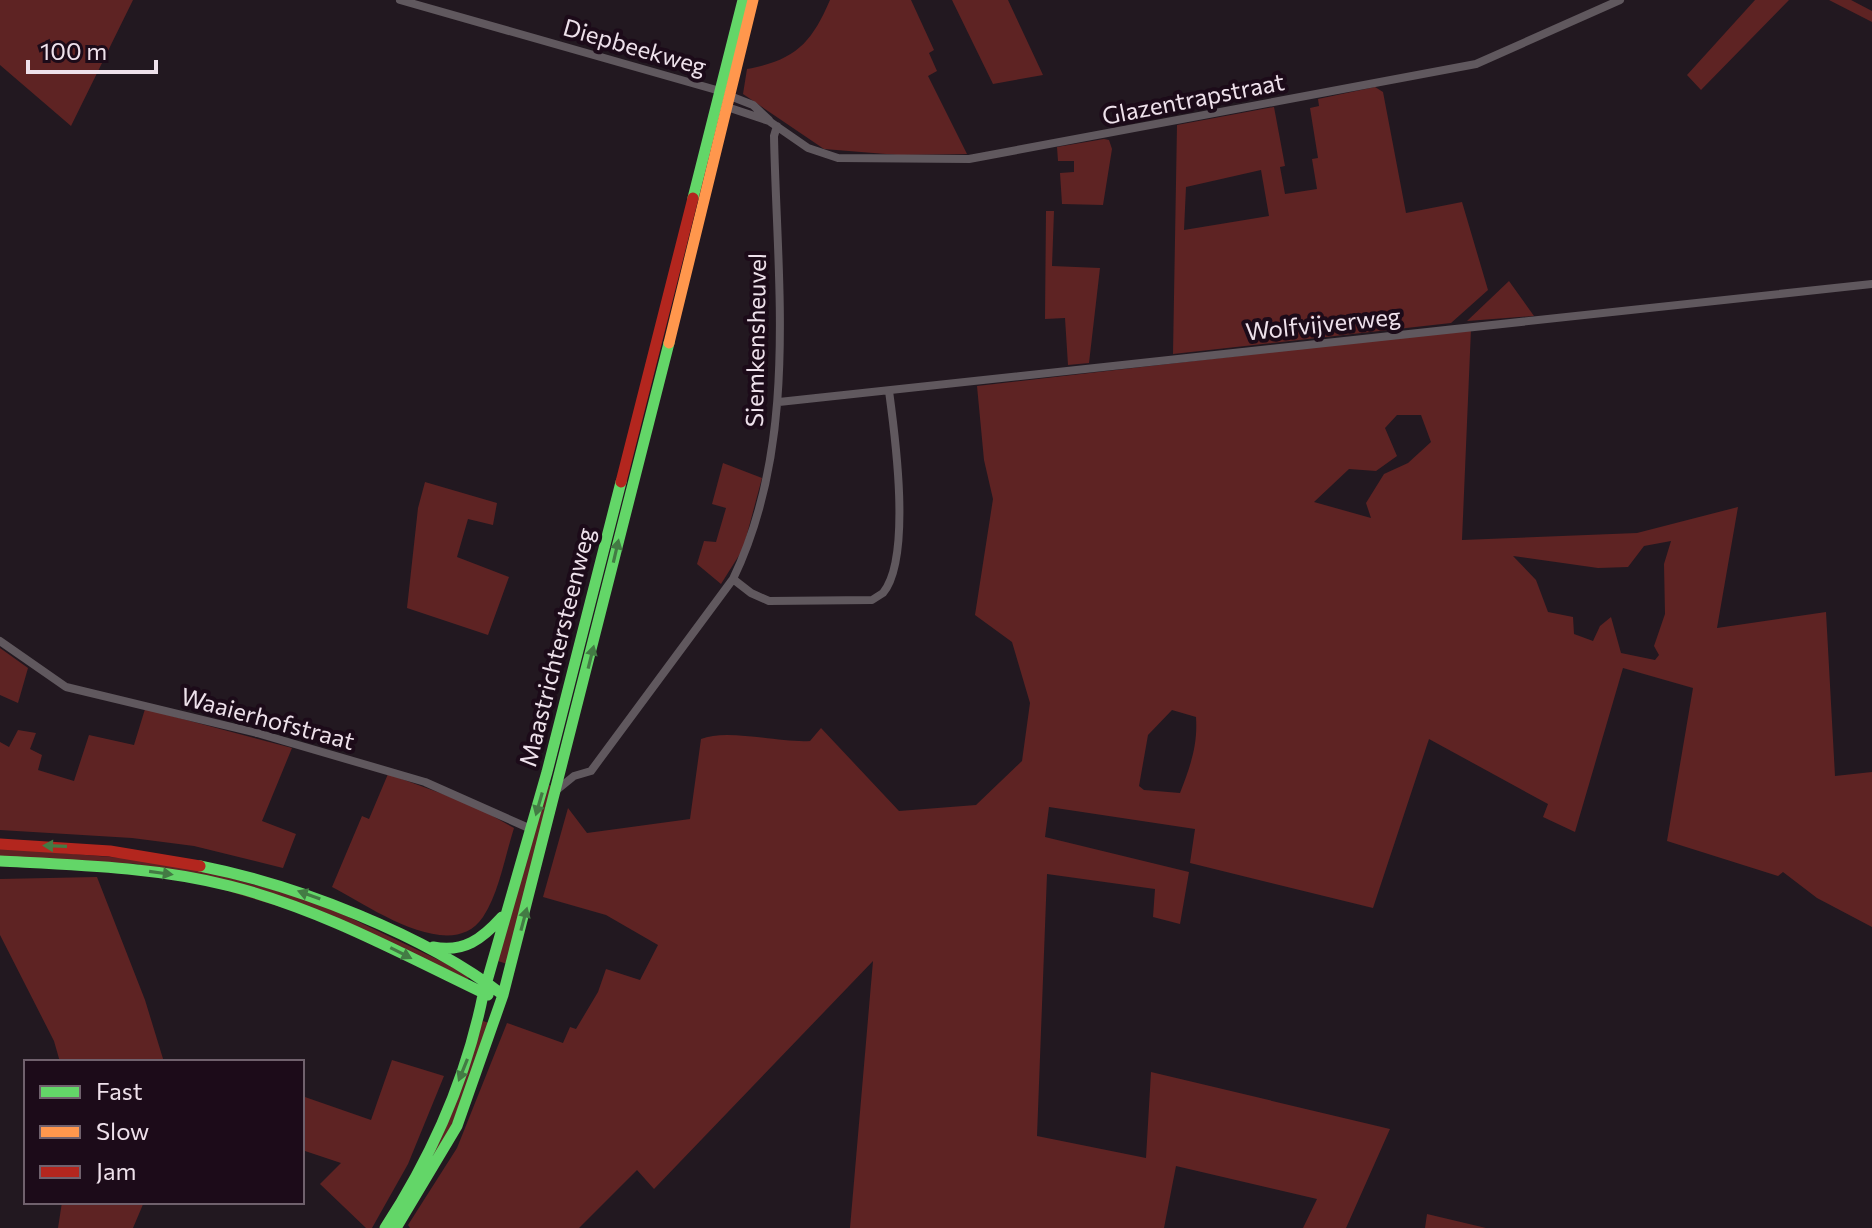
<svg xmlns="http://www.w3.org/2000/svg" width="1872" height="1228" font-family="Commissioner,sans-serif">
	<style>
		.green { fill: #5e2323; fill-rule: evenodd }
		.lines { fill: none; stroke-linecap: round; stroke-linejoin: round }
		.street { stroke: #60585e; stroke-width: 8 }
		.fast { stroke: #63d668; stroke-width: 11 }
		.slow { stroke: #ff974d; stroke-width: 11 }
		.jam { stroke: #b3261e; stroke-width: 11 }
		.oneway { fill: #437b44 }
		.labels { text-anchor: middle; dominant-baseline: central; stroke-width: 8; stroke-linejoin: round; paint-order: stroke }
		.street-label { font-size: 24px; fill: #eee1eb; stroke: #1c0b19 }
	</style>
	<rect width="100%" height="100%" fill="#221820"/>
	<path class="green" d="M0,0H133L71,126L0,65Z
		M830,0H911L934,50L929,53L937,71L928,76L967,154L898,155L824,149L743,94L747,69C795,60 811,44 830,0Z
		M952,0H1008L1043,75L993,84Z
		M1755,0H1789L1701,90L1687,75Z
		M1829,0H1851L1872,11V22Z
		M1375,87L1383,92L1406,213L1462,202L1488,290L1451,323L1173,354L1177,125L1274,107L1285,166L1280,167L1285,194L1317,189L1312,159L1318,158L1310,108L1319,106L1318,99ZM1261,170L1269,216L1184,230L1186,187Z
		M1104,139L1109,140L1112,149L1103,205L1062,204L1060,173L1074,172V161H1058L1057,147Z
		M1046,211H1054L1052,266L1100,268L1089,363L1068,365L1065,318L1045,319Z
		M1509,281L1534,316L1467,321Z
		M1471,329L1462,540L1637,533L1738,507L1717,628L1826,612L1835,776L1872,772V927L1817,898L1783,872L1778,876L1667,841L1693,688L1623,668L1575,832L1543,817L1548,804L1429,739L1373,908L1190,863L1195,829L1049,807L1045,837L1189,872L1180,924L1153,917L1155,889L1047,874L1037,1136L1146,1158L1151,1072L1390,1129L1346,1228H1303L1317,1199L1176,1166L1164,1228H850L873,961L654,1189L637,1170L579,1228H410L408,1225L457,1148L507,1023L563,1043L570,1027L576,1029L598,992L606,969L640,980L658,945L606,915L543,897L568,808L587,833L690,819L701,739C727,728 779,743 810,741L821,728L899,811L976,805L1022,761L1030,703L1012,642L975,615L993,499L984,460L977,386ZM1397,415H1421L1431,442L1408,463L1384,474L1366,503L1371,518L1314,502L1349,469L1376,471L1397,456L1385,428ZM1671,541L1664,564L1665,614L1654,646L1659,655L1655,660L1621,653L1611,617L1600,626L1593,641L1574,634L1573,617L1548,612L1536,580L1513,556L1598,568L1628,567L1644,546ZM1172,710L1196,717C1198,746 1190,767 1180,793L1144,790L1139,786L1148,735Z
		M723,463L762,478L743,549L721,584L697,564L704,541L716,542L726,508L712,504Z
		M425,482L497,503L493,525L468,519L457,557L509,577L488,635L407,608L418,508Z
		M0,648L28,668L18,703L0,695Z
		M145,709L292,748L262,821L296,834L283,868L194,846L132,838L0,830V742L9,747L18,730L36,733L30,749L42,755L38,770L74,781L89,735L134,745Z
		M388,774L473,805L514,828C505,856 499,893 483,917C451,965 369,906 332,887L362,816L369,819Z
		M549,785L552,786L510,965L495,960Z
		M0,848L172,862L317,902L470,975L467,981L371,934L137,864L0,856Z
		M97,877L145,1000L164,1062H60L54,1041L0,935V879Z
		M483,1021L489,1023L445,1144L427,1160Z
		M392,1060L444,1076L408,1164L372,1228H366L320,1184L341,1163L302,1150V1096L371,1120Z
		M62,1202H144L133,1228H58Z
		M1427,1214L1486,1228H1425Z"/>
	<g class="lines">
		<path class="street" d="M400,0L720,91
			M730,96L753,105L769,120
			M727,107L769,121L808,148L838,158L969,159L1476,64L1620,0
			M779,402L1872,284
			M733,579L751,593L769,601L872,600L883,593C912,558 895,435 889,391
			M0,641L66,687L257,733L425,782L531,829
			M558,789L574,776L591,771L733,579C799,442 777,284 774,136L777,126"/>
		<path class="fast" d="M693,198L743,0
			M0,861C77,865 155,867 230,886C321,909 404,955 488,995
			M200,866C297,885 425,935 503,995
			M433,947C464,953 482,939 502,917
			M483,995L547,772L621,482
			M503,995L669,343
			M385,1228C432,1156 466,1079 483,995
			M396,1228L457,1126L503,995"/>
		<path class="slow" d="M669,343L753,0"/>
		<path class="jam" d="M621,482L693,198
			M0,844L110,851L200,866"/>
	</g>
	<defs><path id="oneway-solid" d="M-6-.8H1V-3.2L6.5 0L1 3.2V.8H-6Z" transform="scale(2)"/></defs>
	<g class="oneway">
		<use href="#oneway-solid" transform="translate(616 551) rotate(-77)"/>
		<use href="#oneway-solid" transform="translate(591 657) rotate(-76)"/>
		<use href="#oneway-solid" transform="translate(539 804) rotate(106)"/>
		<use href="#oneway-solid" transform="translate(55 846) rotate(-178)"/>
		<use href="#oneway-solid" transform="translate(161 873) rotate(8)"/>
		<use href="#oneway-solid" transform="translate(309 895) rotate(-160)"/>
		<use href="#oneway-solid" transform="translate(524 919) rotate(-75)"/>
		<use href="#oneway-solid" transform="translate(401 953) rotate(27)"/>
		<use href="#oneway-solid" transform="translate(463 1070) rotate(112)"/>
	</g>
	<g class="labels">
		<g class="street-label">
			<text transform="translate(635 46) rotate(16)">Diepbeekweg</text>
			<text transform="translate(1193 98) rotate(-11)">Glazentrapstraat</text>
			<text transform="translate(1323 323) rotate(-6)">Wolfvijverweg</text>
			<text transform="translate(755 340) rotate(-89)">Siemkensheuvel</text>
			<text transform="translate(556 647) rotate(-76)">Maastrichtersteenweg</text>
			<text transform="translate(268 718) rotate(15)">Waaierhofstraat</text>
		</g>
	</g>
	<rect x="24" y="1060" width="280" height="144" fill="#1c0b19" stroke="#70616d" stroke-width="2"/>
	<rect x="40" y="1086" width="40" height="12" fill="#63d668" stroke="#70616d" stroke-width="2"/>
	<text x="96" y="1100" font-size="24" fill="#eee1eb">Fast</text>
	<rect x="40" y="1126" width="40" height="12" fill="#ff974d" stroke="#70616d" stroke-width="2"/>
	<text x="96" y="1140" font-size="24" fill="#eee1eb">Slow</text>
	<rect x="40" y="1166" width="40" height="12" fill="#b3261e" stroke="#70616d" stroke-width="2"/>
	<text x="96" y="1180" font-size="24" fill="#eee1eb">Jam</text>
	<path d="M28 60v12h128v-12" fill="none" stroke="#eee1eb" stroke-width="4"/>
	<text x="40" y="60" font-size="24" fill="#eee1eb" stroke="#1c0b19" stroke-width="6" paint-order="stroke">100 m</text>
</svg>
